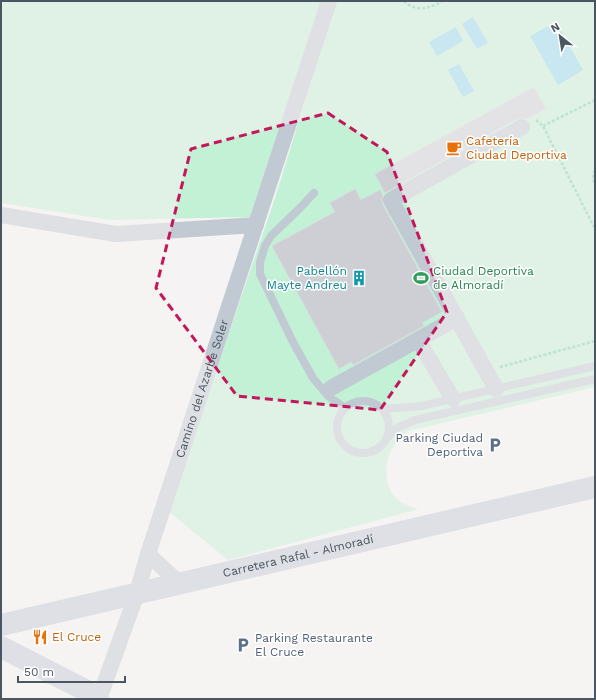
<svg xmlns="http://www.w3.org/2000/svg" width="596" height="700" font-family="'Work Sans',sans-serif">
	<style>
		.green { fill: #c3f1d5 }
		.water { fill: #90daee }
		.building { fill: #cdcfd5; stroke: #d7d9de }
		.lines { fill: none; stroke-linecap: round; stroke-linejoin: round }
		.path { stroke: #7ad0a6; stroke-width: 2.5; stroke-dasharray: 3 2; stroke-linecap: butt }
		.lane { stroke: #c1cad2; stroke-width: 8 }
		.street { stroke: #c1cad2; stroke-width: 16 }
		.secondary { stroke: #c1cbd6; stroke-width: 22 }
		.marked { fill: none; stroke: #c2185b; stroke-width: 3; stroke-dasharray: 8 5; stroke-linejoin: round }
		.labels { text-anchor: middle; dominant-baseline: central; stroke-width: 3; stroke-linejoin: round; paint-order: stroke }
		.food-label { font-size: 12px; fill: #c56008; stroke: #fff; text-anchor: start }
		.culture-label { font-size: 12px; fill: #0d838f; stroke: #fff; text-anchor: end }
		.leisure-label { font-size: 12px; fill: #27864d; stroke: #fff; text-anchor: start }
		.street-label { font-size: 12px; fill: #4a5661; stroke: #fff }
		.service-label { font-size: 12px; fill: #4e5e75; stroke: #fff; text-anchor: end }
	</style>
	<rect width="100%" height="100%" fill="#f5f3f3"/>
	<path class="green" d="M1,1H321L250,217L110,220L1,203Z
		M336,1H595V387L408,431C402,437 395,443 391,450C385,462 384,483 393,495C399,503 410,507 419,509L228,560L168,511L275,198Z"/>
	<path class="water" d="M473,17L488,43L477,49L462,24Z
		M556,22L583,70L558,85L530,36Z
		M456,27L463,41L437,56L429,42Z
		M459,64L474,91L463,97L448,70Z"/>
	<path class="building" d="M534,87L546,109L527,119L523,118L517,119L385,193L375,174Z
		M355,189L361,200L380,190L383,196L382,200L383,205L442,312L422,323L424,326L353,365L351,362L339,369L272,246L335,212L330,203Z"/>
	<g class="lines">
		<path class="path" d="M404,1C416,13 430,8 443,1
			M536,120L543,126L595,229
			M543,126L595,100
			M595,170C593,174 592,179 595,184
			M500,367L595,341"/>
		<path class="lane" d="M314,193L300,208L271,236L265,246L260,262V274L293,342L313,378L328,396L345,408
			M337 427a26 26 0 1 1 52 0a26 26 0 1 1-52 0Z
			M383,409L421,406L595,366
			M388,437L397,428L415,420L595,379"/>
		<g class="street">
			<path d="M1,215L116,234L256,225"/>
			<path d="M418,340L453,399"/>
			<path d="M331,388L457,318"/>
			<path d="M496,389L391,200L522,127"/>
			<path d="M148,554L179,583"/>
			<path id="s1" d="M99,699L137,593L148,554L329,1"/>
		</g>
		<g class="secondary">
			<path id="s2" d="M1,625L595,487"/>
			<path d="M1,647L85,690L98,699"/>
		</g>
	</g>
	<path d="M0 0H596V700H0ZM328,113L387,152L447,312L380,410L237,396L156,288L191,149Z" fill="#f5f3f3" fill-opacity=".55" fill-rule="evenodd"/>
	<path class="marked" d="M328,113L387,152L447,312L380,410L237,396L156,288L191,149Z"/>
	<defs>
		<g id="cafe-bare" transform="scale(1.2)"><path d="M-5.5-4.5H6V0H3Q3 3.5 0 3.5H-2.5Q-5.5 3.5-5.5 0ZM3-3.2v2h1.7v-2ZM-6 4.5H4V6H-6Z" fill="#e8710a" stroke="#fff" stroke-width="2.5" paint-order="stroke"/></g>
		<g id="building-bare" transform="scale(1.2)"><path d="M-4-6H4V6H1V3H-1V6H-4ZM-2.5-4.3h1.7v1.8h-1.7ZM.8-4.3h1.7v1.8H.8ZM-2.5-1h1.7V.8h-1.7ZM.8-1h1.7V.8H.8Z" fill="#0f9aa8" stroke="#fff" stroke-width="2.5" paint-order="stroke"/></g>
		<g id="stadium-bare" transform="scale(1.2)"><path d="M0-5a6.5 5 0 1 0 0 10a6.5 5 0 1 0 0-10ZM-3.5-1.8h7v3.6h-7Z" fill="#2e9e5b" stroke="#fff" stroke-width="2.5" paint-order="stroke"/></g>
		<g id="parking-bare" transform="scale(1.2)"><path d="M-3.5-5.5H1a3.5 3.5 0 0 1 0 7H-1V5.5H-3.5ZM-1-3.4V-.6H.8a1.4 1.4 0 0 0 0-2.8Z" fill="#5c6f8a" stroke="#fff" stroke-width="2.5" paint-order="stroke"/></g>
		<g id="restaurant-bare" transform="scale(1.2)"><path d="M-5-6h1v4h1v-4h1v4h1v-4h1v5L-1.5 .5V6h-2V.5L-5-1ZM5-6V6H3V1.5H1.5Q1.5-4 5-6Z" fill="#e8710a" stroke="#fff" stroke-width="2.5" paint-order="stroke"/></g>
	</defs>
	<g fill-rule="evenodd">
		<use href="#cafe-bare" x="454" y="148"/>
		<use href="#building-bare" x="359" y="278"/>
		<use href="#stadium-bare" x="421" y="278"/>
		<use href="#parking-bare" x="495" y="445"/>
		<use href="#restaurant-bare" x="40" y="637"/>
		<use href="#parking-bare" x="243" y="645"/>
	</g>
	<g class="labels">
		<g class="food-label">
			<text x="466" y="141">Cafetería<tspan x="466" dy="14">Ciudad Deportiva</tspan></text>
			<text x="52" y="637">El Cruce</text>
		</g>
		<g class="culture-label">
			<text x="347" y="271">Pabellón<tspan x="347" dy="14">Mayte Andreu</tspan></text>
		</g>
		<g class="leisure-label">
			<text x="433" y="271">Ciudad Deportiva<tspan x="433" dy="14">de Almoradí</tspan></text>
		</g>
		<g class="street-label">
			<text stroke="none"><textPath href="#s1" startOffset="327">Camino del Azarbe Soler</textPath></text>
			<text stroke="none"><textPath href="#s2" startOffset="305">Carretera Rafal - Almoradí</textPath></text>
		</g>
		<g class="service-label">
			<text x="483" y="438">Parking Ciudad<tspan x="483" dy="14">Deportiva</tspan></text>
			<text x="255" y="638" text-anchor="start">Parking Restaurante<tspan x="255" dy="14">El Cruce</tspan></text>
		</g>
	</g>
	<rect width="596" height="700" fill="none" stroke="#4a5661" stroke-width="4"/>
	<g transform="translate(560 36) rotate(330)" stroke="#ffffff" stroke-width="3" paint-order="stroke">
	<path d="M0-3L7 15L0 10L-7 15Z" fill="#4a5661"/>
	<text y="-6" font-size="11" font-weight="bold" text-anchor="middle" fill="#4a5661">N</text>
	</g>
	<path d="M18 676v6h107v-6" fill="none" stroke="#4a5661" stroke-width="2"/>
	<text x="24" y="676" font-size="12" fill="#4a5661" stroke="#ffffff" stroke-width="3" paint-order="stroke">50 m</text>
</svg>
